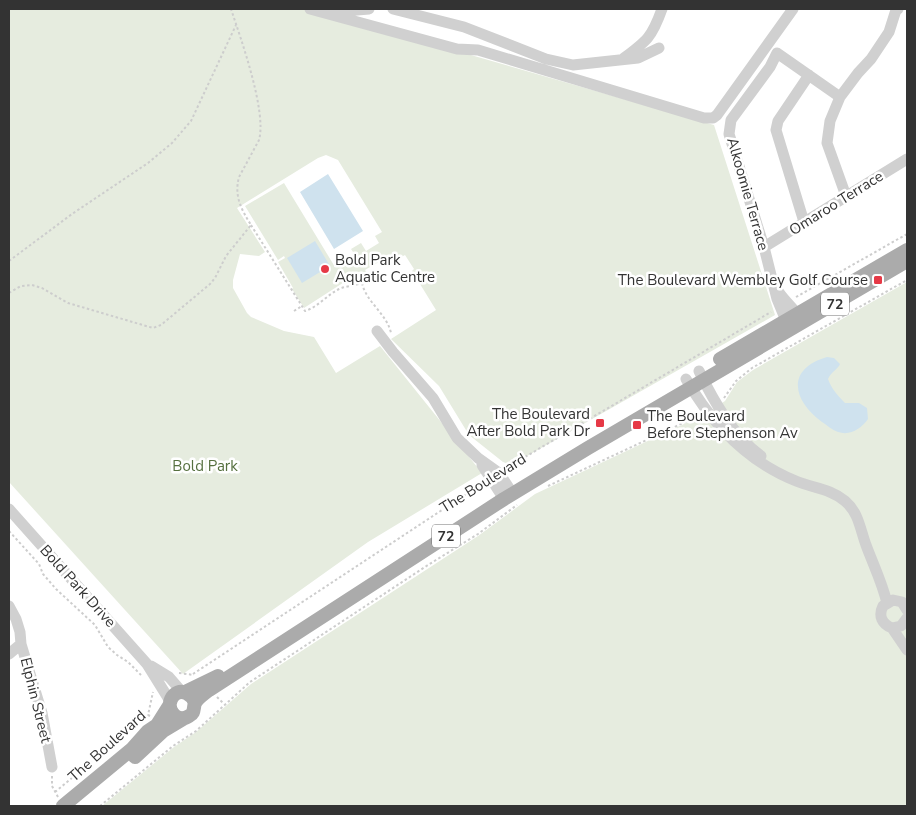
<svg xmlns="http://www.w3.org/2000/svg" width="916" height="815" font-family="'Nunito Sans',sans-serif">
	<style>
		.green { fill: #e6ecdf }
		.water { fill: #cfe2ee }
		.lines { fill: none; stroke-linecap: round; stroke-linejoin: round }
		.path { stroke: #cdcdcd; stroke-width: 2; stroke-dasharray: 2.5 2.5; stroke-linecap: butt }
		.minor { stroke: #d0d0d0; stroke-width: 11 }
		.major { stroke: #ababab; stroke-width: 14 }
		.poi-dot { fill: #e63946; stroke: #fff; stroke-width: 2 }
		.labels { text-anchor: middle; dominant-baseline: central; stroke-width: 5; stroke-linejoin: round; paint-order: stroke }
		.shield { fill: #fff; stroke: #707070; stroke-width: 1 }
		.shield-label { font-size: 14px; font-weight: bold; fill: #333 }
		.street-label { font-size: 15px; fill: #333; stroke: #fff }
		.poi-label { font-size: 15px; fill: #333; stroke: #fff; text-anchor: start }
		.park-label { font-size: 15px; fill: #56703f; stroke: #fff }
	</style>
	<rect width="100%" height="100%" fill="#fff"/>
	<path class="green" d="M9,9H315L342,18L714,125L775,315L520,460L514,466L503,462L469,435L439,386L391,339L436,310L412,271L414,269L405,255L398,259L394,253L365,270L370,278L352,283L349,279L304,308L292,289L293,288L278,262L285,258L284,256L278,260L245,206L284,183L335,267L355,255L351,249L361,243L366,251L379,243L375,236L382,232L338,160L326,155L318,158L237,208L265,252L259,256L240,254L233,280V288L247,313L251,317L284,331L314,337L336,373L380,346L482,473L368,542L183,674L9,482Z
		M907,282V806H102L174,747L196,732L251,684L478,536L535,494L703,415L725,401L737,382L753,370Z"/>
	<path class="water" d="M328,174L363,231L334,249L300,192Z
		M315,241L330,266L302,283L287,258Z
		M827,357L834,358L840,364C839,368 831,372 828,379C831,388 838,396 845,403H859L867,408L868,419C861,429 850,436 838,432C832,430 827,425 822,422C792,400 786,369 827,357Z"/>
	<g class="lines">
		<path class="path" d="M251,225L305,311C318,307 327,295 339,289C346,286 354,286 362,283L360,280
			M9,261L72,214L148,163L172,143L191,121L236,25
			M362,283C366,302 387,314 391,333
			M9,293L21,286L32,285L42,288L68,303L153,328L161,325L210,284L215,278L226,256L251,225C241,209 234,196 239,177L259,140C267,112 241,39 231,9
			M796,297L907,234
			M294,311L302,306
			M724,398L736,381L752,368L907,280
			M508,467L771,312
			M548,486L698,416
			M9,531L39,564L43,574L56,589L95,625L108,647L117,655L128,662L141,675
			M179,673L194,675
			M193,674L483,483
			M217,697L224,704
			M150,716L148,715L153,692
			M52,776V786L58,797
			M55,792L148,715
			M100,806L173,746L196,731L250,682L428,565L478,534L517,505"/>
		<path class="minor" d="M310,9L457,49L478,50L704,118H713L717,115L793,9
			M393,9L464,27L546,59L573,65L638,58L659,48
			M333,12L369,9
			M624,58C647,41 652,37 662,9
			M846,196L827,143L830,121L840,97L858,73L871,59L889,32L896,10L898,9
			M804,222L776,130L778,121L809,75
			M764,247L907,159
			M778,291C785,302 796,310 802,321
			M789,328L777,299L764,247L729,134L731,120L770,67L777,53L840,97
			M377,331L393,352L433,398L457,438L478,458L499,473L513,494
			M699,371C714,402 733,435 761,456
			M686,379C712,424 748,462 796,481C813,488 831,489 845,501C859,513 860,529 866,545C873,564 882,582 887,603
			M482,465L504,499
			M9,509L147,664L170,701
			M9,606L16,619L20,632L21,644L42,713L52,767
			M907,610L902,602L893,600L883,606C878,616 882,624 892,628L901,626L907,618
			M892,628L907,650
			M9,654L21,644
			M151,666L169,677L182,692"/>
		<path class="major" d="M720,359L907,250
			M185,692L218,676
			M195,703C192,694 182,688 174,695C163,706 176,725 189,716C195,713 193,709 195,703C197,699 205,693 209,690L504,499L588,448L907,261
			M135,757L163,731L183,719
			M63,806L132,749L148,731L157,725L169,706"/>
	</g>
	<g class="poi-dot">
		<circle cx="325" cy="269" r="5"/>
		<rect x="873" y="275" width="10" height="10" rx="2.5"/>
		<rect x="595" y="418" width="10" height="10" rx="2.5"/>
		<rect x="632" y="420" width="10" height="10" rx="2.5"/>
	</g>
	<g class="labels">
		<g class="shield">
			<rect x="821" y="292.5" width="28" height="23" rx="4"/>
			<rect x="432" y="524.5" width="28" height="23" rx="4"/>
		</g>
		<g class="shield-label">
			<text x="835" y="304">72</text>
			<text x="446" y="536">72</text>
		</g>
		<g class="street-label">
			<text transform="translate(748 194) rotate(74)">Alkoomie Terrace</text>
			<text transform="translate(836 203) rotate(-32)">Omaroo Terrace</text>
			<text transform="translate(483 483) rotate(-32)">The Boulevard</text>
			<text transform="translate(78 586) rotate(48)">Bold Park Drive</text>
			<text transform="translate(36 700) rotate(76)">Elphin Street</text>
			<text transform="translate(107 746) rotate(-42)">The Boulevard</text>
		</g>
		<g class="poi-label">
			<text x="335" y="260">Bold Park<tspan x="335" dy="17">Aquatic Centre</tspan></text>
			<text x="868" y="280" text-anchor="end">The Boulevard Wembley Golf Course</text>
			<text x="590" y="414" text-anchor="end">The Boulevard<tspan x="590" dy="17">After Bold Park Dr</tspan></text>
			<text x="647" y="416">The Boulevard<tspan x="647" dy="17">Before Stephenson Av</tspan></text>
		</g>
		<g class="park-label">
			<text x="205" y="466">Bold Park</text>
		</g>
	</g>
	<rect width="916" height="815" fill="none" stroke="#333333" stroke-width="20"/>
</svg>
